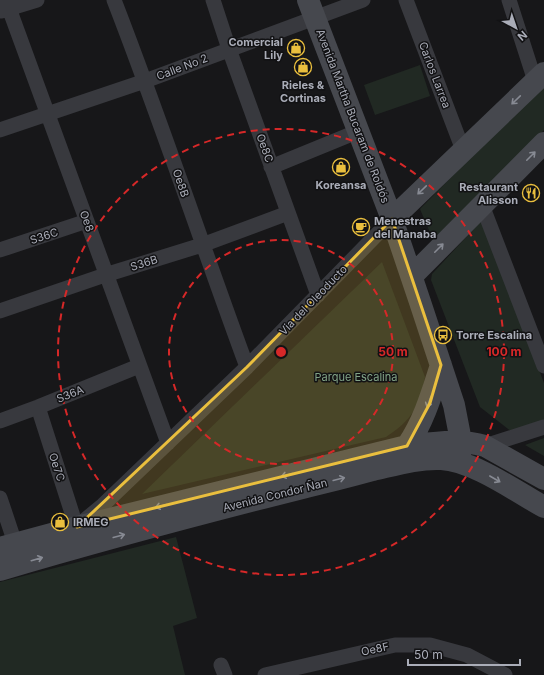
<svg xmlns="http://www.w3.org/2000/svg" width="544" height="675" font-family="Inter,sans-serif">
	<style>
		.green { fill: #212923 }
		.lines { fill: none; stroke-linecap: round; stroke-linejoin: round }
		.street { stroke: #38393e; stroke-width: 15 }
		.secondary { stroke: #46484e; stroke-width: 22 }
		.oneway { stroke: #878a93 }
		.marked { fill: #eabf3e; fill-opacity: 0.2; stroke: #eabf3e; stroke-width: 3; stroke-linejoin: round }
		.ring { fill: none; stroke: #d62828; stroke-width: 2; stroke-dasharray: 7 5 }
		.labels { text-anchor: middle; dominant-baseline: central; stroke-width: 3; stroke-linejoin: round; paint-order: stroke }
		.poi-label { font-size: 11px; font-weight: bold; fill: #aaadb8; stroke: #121214; text-anchor: start }
		.street-label { font-size: 11px; fill: #aaadb8; stroke: #121214 }
		.park-label { font-size: 11px; fill: #82a387; stroke: #121214 }
		.centre { fill: #d62828; stroke: #121214; stroke-width: 2 }
		.ring-label { font-size: 12px; text-anchor: middle; font-weight: bold; fill: #d62828; stroke: #121214; stroke-width: 3; stroke-linejoin: round; paint-order: stroke }
	</style>
	<rect width="100%" height="100%" fill="#171719"/>
	<path class="green" d="M420,65L430,96L375,115L364,85Z
		M544,83V130L434,242L420,209Z
		M482,220L544,383V420L512,432L480,407L431,280L432,274Z
		M382,262L425,377C419,407 412,420 386,437L142,494Z
		M544,438V456L525,445Z
		M176,537L197,618L173,626L185,675H0V582Z"/>
	<g class="lines">
		<path class="street" d="M6,0L168,443
			M114,0C161,121 202,245 247,367
			M213,0L229,49L318,295
			M406,0L463,150
			M509,0L535,81
			M1,11L37,0
			M0,130L145,81L363,0
			M271,167L359,131
			M482,205L544,366
			M0,250L87,221
			M0,311L105,275L202,245L288,213
			M38,407L79,535
			M0,421L38,407L139,366
			M485,446L544,427
			M0,498L15,543
			M80,524L103,505L247,367L392,219
			M221,665L225,675
			M265,675L395,645H430L467,655L505,675"/>
		<path class="secondary" d="M308,0L392,219L420,302L454,405L461,441L460,456
			M392,219L544,73
			M412,276L544,143
			M407,446C424,421 432,393 441,365
			M0,548L77,527L407,446C433,443 459,438 485,446L544,479
			M0,570C101,540 203,513 306,487C328,482 351,476 373,470C395,465 418,458 441,459C472,460 517,492 544,507"/>
	</g>
	<defs><path id="oneway-shaft" d="M-6 0H5M1.5-3L5.5 0L1.5 3" fill="none" stroke-width="1.6" stroke-linecap="round" stroke-linejoin="round"/></defs>
	<g class="oneway">
		<use href="#oneway-shaft" transform="translate(516 100) rotate(136)"/>
		<use href="#oneway-shaft" transform="translate(531 156) rotate(-45)"/>
		<use href="#oneway-shaft" transform="translate(422 190) rotate(136)"/>
		<use href="#oneway-shaft" transform="translate(439 248) rotate(-45)"/>
		<use href="#oneway-shaft" transform="translate(429 402) rotate(110)"/>
		<use href="#oneway-shaft" transform="translate(287 475) rotate(166)"/>
		<use href="#oneway-shaft" transform="translate(339 479) rotate(-14)"/>
		<use href="#oneway-shaft" transform="translate(495 479) rotate(30)"/>
		<use href="#oneway-shaft" transform="translate(161 506) rotate(166)"/>
		<use href="#oneway-shaft" transform="translate(119 536) rotate(-15)"/>
		<use href="#oneway-shaft" transform="translate(37 559) rotate(-16)"/>
	</g>
	<path class="marked" d="M392,219L441,365L430,403L407,446L77,527L247,367Z"/>
	<g class="ring">
		<circle cx="281" cy="352" r="112"/>
		<circle cx="281" cy="352" r="223"/>
	</g>
	<defs>
		<g id="shop-ring" transform="scale(0.9)"><circle r="9.5" fill="#121214" stroke="#eabf3e" stroke-width="1.5"/><path d="M-5-2.5h2.3a2.7 3.5 0 0 1 5.4 0H5L5.5 6h-11ZM-1.5-2.5h3a1.5 2.3 0 0 0-3 0Z" fill="#eabf3e"/></g>
		<g id="restaurant-ring" transform="scale(0.9)"><circle r="9.5" fill="#121214" stroke="#eabf3e" stroke-width="1.5"/><path d="M-5-6h1v4h1v-4h1v4h1v-4h1v5L-1.5 .5V6h-2V.5L-5-1ZM5-6V6H3V1.5H1.5Q1.5-4 5-6Z" fill="#eabf3e"/></g>
		<g id="cafe-ring" transform="scale(0.9)"><circle r="9.5" fill="#121214" stroke="#eabf3e" stroke-width="1.5"/><path d="M-5.5-4.5H6V0H3Q3 3.5 0 3.5H-2.5Q-5.5 3.5-5.5 0ZM3-3.2v2h1.7v-2ZM-6 4.5H4V6H-6Z" fill="#eabf3e"/></g>
		<g id="bus-ring" transform="scale(0.9)"><circle r="9.5" fill="#121214" stroke="#eabf3e" stroke-width="1.5"/><path d="M-5-6H5V4H4V6H2V4H-2V6H-4V4H-5ZM-3.5-4V0h7V-4ZM-3.5 1.2v1.5H-2V1.2ZM2 1.2v1.5H3.5V1.2Z" fill="#eabf3e"/></g>
	</defs>
	<g fill-rule="evenodd">
		<use href="#shop-ring" x="296" y="48"/>
		<use href="#shop-ring" x="303" y="67"/>
		<use href="#shop-ring" x="341" y="167"/>
		<use href="#restaurant-ring" x="531" y="193"/>
		<use href="#cafe-ring" x="361" y="227"/>
		<use href="#bus-ring" x="443" y="335"/>
		<use href="#shop-ring" x="60" y="522"/>
	</g>
	<g class="labels">
		<g class="poi-label">
			<text x="283" y="42" text-anchor="end">Comercial<tspan x="283" dy="13">Lily</tspan></text>
			<text x="303" y="85" text-anchor="middle">Rieles &amp;<tspan x="303" dy="13">Cortinas</tspan></text>
			<text x="341" y="185" text-anchor="middle">Koreansa</text>
			<text x="518" y="187" text-anchor="end">Restaurant<tspan x="518" dy="13">Alisson</tspan></text>
			<text x="374" y="221">Menestras<tspan x="374" dy="13">del Manaba</tspan></text>
			<text x="456" y="335">Torre Escalina</text>
			<text x="73" y="522">IRMEG</text>
		</g>
		<g class="street-label">
			<text transform="translate(182 67) rotate(-21)">Calle No 2</text>
			<text transform="translate(435 75) rotate(69)">Carlos Larrea</text>
			<text transform="translate(353 116) rotate(69)">Avenida Martha Bucaram de Roldós</text>
			<text transform="translate(265 148) rotate(70)">Oe8C</text>
			<text transform="translate(181 183) rotate(71)">Oe8B</text>
			<text transform="translate(87 221) rotate(70)">Oe8</text>
			<text transform="translate(44 236) rotate(-18)">S36C</text>
			<text transform="translate(144 263) rotate(-17)">S36B</text>
			<text transform="translate(313 300) rotate(-46)">Via del Oleoducto</text>
			<text transform="translate(70 394) rotate(-22)">S36A</text>
			<text transform="translate(57 467) rotate(72)">Oe7C</text>
			<text transform="translate(275 495) rotate(-14)">Avenida Condor Ñan</text>
			<text transform="translate(375 649) rotate(-12)">Oe8F</text>
		</g>
		<g class="park-label">
			<text x="356" y="377">Parque Escalina</text>
		</g>
	</g>
	<circle cx="281" cy="352" r="6" class="centre"/>
	<g class="ring-label">
		<text x="393" y="356">50 m</text>
		<text x="504" y="356">100 m</text>
	</g>
	<g transform="translate(516 28) rotate(140)" stroke="#121214" stroke-width="3" paint-order="stroke">
	<path d="M0-3L7 15L0 10L-7 15Z" fill="#aaadb8"/>
	<text y="-6" font-size="11" font-weight="bold" text-anchor="middle" fill="#aaadb8">N</text>
	</g>
	<path d="M408 659v6h112v-6" fill="none" stroke="#aaadb8" stroke-width="2"/>
	<text x="414" y="659" font-size="12" fill="#aaadb8" stroke="#121214" stroke-width="3" paint-order="stroke">50 m</text>
</svg>
